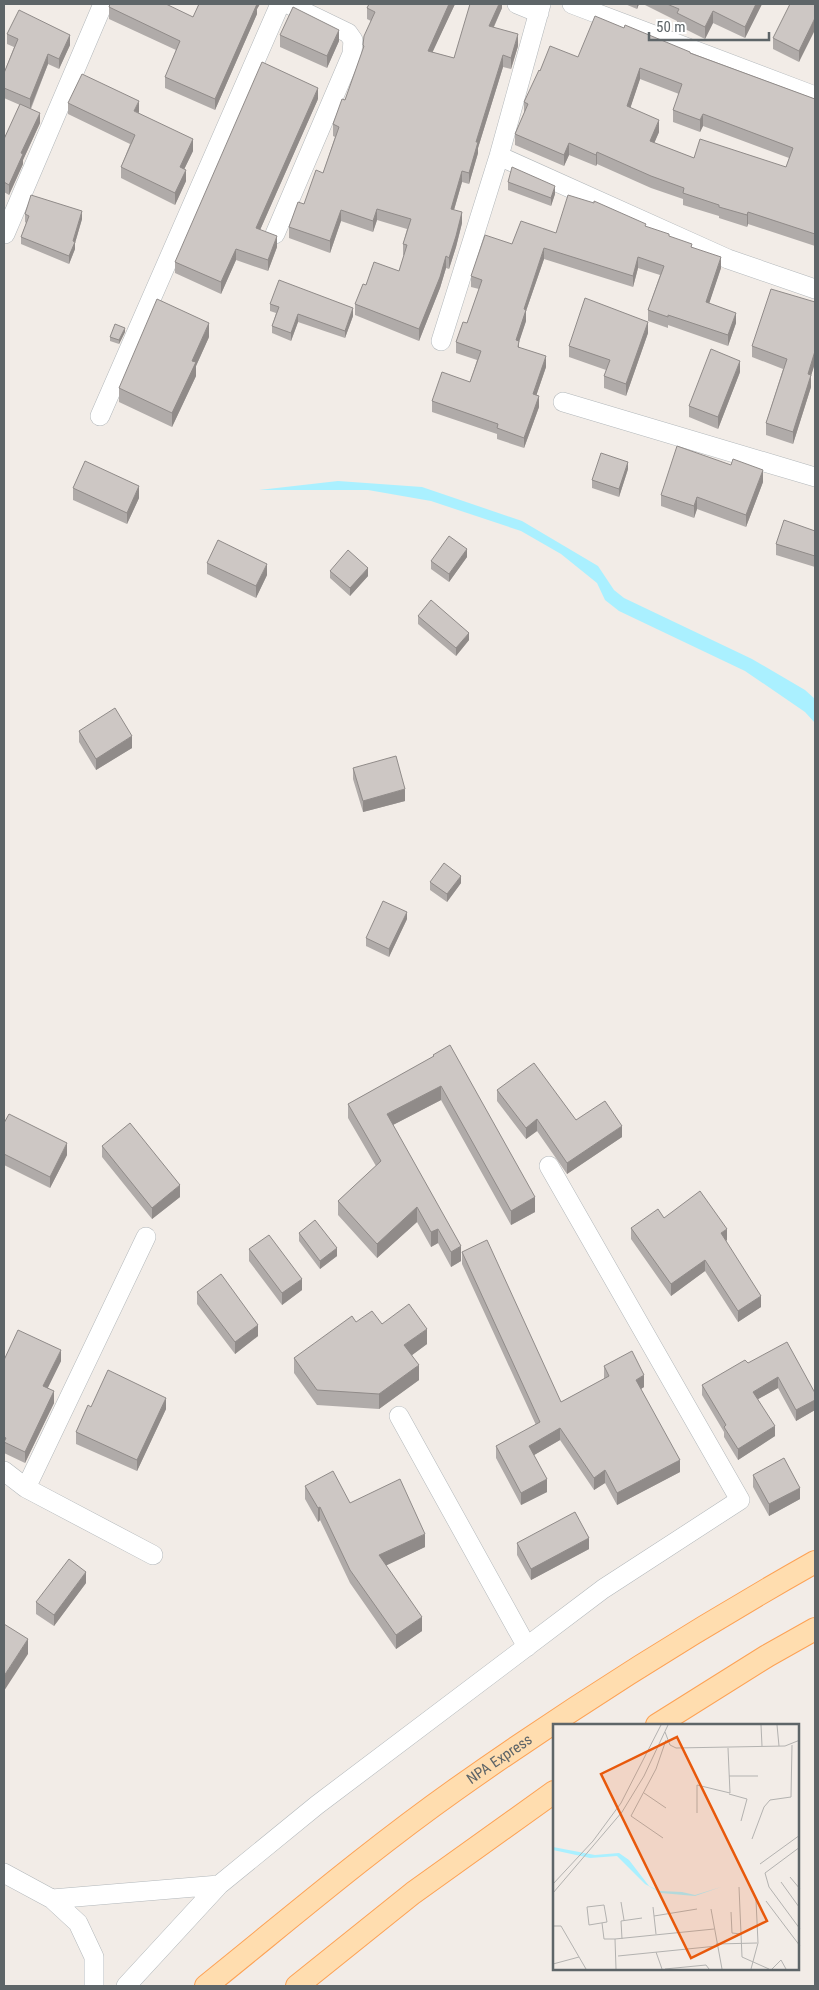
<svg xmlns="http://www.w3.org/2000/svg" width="819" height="1990" font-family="'Roboto Condensed',sans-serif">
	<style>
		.water { fill: #aaf0ff }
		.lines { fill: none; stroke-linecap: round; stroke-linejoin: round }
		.minor-casing { stroke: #b2b7ba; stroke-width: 20 }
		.major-casing { stroke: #fda255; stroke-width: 24 }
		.minor { stroke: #fff; stroke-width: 19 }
		.major { stroke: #ffddaf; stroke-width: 22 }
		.wall { fill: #b0aba9; fill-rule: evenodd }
		.shaded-wall { fill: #908b89 }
		.building { fill: #cdc7c4; stroke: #908b89; fill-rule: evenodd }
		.labels { text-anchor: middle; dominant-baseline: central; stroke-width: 4; stroke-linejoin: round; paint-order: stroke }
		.street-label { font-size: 15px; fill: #5e6568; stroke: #fff }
		.inset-road { fill: none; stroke: #b3b2b0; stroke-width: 1 }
		.view { fill: #e8590c; fill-opacity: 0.15; stroke: #e8590c; stroke-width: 2.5 }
		.inset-edge { fill: none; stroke: #5e6568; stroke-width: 2.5 }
	</style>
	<rect width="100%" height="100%" fill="#f2ece7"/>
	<path class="water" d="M338,481L422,487L522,521L598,566L614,590L624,598L752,659L805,690L815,699V723L805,712L745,671L619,611L605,600L597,583L561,554L521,531L431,501L368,490H259Z"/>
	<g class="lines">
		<g class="minor-casing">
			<path id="minor" d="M517,4L539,13
				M572,4L815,96
				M499,156L728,259L815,289
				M5,234L103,4
				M275,234L352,54L353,40L348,33L288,4
				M441,341L499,156L541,4
				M563,402L815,477
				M100,416L280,4
				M399,1416L527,1647
				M4,1471L26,1488L146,1237
				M26,1488L153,1555
				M4,1873L52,1899L78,1923L94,1957V1986
				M52,1899L219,1885
				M126,1986L219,1885L317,1805L603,1589L740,1500L549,1166"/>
		</g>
		<g class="major-casing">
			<g id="major">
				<path d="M657,1725L767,1656L815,1629"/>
				<path id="s1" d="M206,1986C288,1920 369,1851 455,1790C571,1708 691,1632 815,1562"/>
				<path d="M297,1986L413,1893L554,1792"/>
			</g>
		</g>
		<use href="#minor" class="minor"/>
		<use href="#major" class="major"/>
	</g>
	<path class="wall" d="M199,4H260L257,9V14L215,110L165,88V77L176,50L109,19V7L193,17Z
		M369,4H455L432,52L454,58L502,4V8L494,27L518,46L511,69L503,67L478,148V153L469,184L462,182L454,210L462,223L456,247L449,269L446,268L440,288L419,341L355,315V304L366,285L399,271L404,255H403V244L407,229L377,220L373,232L341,221L330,253L289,238V227L323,173L335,137L333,136V124L345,100L363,50V45L371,21L367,19V8Z
		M625,4H639L637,9Z
		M643,4H762L745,38L713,23L705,39L677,25V21Z
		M815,4L799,62L773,49V38Z
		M624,28L815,99V246L748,224L747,227L719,218V216L683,205V199L651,188L597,164L596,166L569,155L564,166L515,145V134L524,113V102L540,71L578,57ZM640,79L679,94L673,110V122L700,132L703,126L789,158L786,167L694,158L654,143L659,132L630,108Z
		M7,34L70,45L59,69L48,64L31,109L40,123L23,160V164L9,195L4,192V139L20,105L4,98V73L14,47L7,44Z
		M280,35L339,41L327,68L280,47Z
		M318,99L260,230L277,247L268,271L236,260L221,294L175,273V262Z
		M68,103L139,113L193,151L184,169L186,181L175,205L121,178V167L130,144L68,114Z
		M508,182L555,194L551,206L508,190Z
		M25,214L82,219L75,243V249L69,264L21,244V237L26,223L25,222Z
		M646,227L669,236L692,247L721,268L709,303L736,323L728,346L668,325V328L648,321V310L660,275L638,268L633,287L544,259L526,311V321L519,342V347L546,367L536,396L539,407L524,448L497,439V434L432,412V401L470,382L477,360L456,353V342L467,323L479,289L471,287V276L512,244L556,233Z
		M815,302V363L811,375V387L793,444L766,435V423L783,369L752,357V346Z
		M270,304L353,316L345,338L298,322L291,341L272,333V326L276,313L270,311Z
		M125,332L119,344L110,341V337Z
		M648,333L626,396L604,388V376L606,370L569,357V346Z
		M209,337L196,366V376L172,427L119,402V388Z
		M740,372L718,429L689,417V406Z
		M628,469L619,497L592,488V480Z
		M763,482L746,527L697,509L694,518L661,506V495Z
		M73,488L139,498L127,524L73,500Z
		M815,531V567L776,555V544Z
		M467,557L449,582L431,569V561Z
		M207,563L267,575L256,598L207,574Z
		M330,571L368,576L350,596L330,578Z
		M418,616L469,640L456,656L418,624Z
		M79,731L132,748L96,770L79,742Z
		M353,768L405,801L363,812L353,779Z
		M430,882L461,883L447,902L430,890Z
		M407,919L389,957L366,946V938Z
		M433,1055L535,1212L511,1225L441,1100L393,1125L461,1261L451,1267L438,1243L431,1247L417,1222L377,1258L338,1215V1201L376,1166L348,1118V1104L433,1057Z
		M497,1090L576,1120L622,1137L567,1174L537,1131L526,1139L497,1101Z
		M4,1123L67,1155L50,1188L4,1165Z
		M102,1146L180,1197L152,1219L102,1157Z
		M664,1218L727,1240L726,1241L761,1307L738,1322L705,1271L671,1296L631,1239V1228Z
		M299,1233L337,1256L320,1269L299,1241Z
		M249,1249L302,1290L282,1305L249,1261Z
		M462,1252L561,1402L604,1379V1366L644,1387L641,1389L680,1472L617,1505L605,1483L594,1490L560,1440L534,1455L547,1492L521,1505L496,1458V1446L536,1425L462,1264Z
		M197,1292L258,1336L235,1354L197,1304Z
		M356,1322L382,1324L427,1344L412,1355L419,1380L379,1409L317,1405L294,1373V1358Z
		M4,1360L61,1361L47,1388L54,1403L25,1463L4,1453Z
		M748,1363L815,1393V1410L796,1421L778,1388L758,1399L775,1436L738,1460L724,1437V1432L702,1395V1385Z
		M91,1407L166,1409L137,1471L76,1444V1432Z
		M753,1475L800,1499L769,1516L753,1487Z
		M305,1486L350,1503L425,1547L386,1565L422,1631L396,1649L350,1583L320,1520L318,1522L305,1499Z
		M517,1543L589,1549L531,1580L517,1555Z
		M86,1583L54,1626L36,1614V1602Z"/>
	<path class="shaded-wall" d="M255,4H260L257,9V14L215,110V99Z
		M449,4H455L428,62V51Z
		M499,4H502V8L489,37V26Z
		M637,4H639L637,9Z
		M756,4H762L745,38V27Z
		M713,11V23L705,39V27Z
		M815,18V30L799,62V51Z
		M339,30V41L327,68V56Z
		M518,34V46L511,69V58Z
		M70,35V45L59,69V59Z
		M48,54V64L30,109V99Z
		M503,55V67L478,148V153L469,184V173L476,142Z
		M640,68V79L627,118V106Z
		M318,88V99L256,239V228Z
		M139,101V113L134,111Z
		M40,113V123L23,160V164L9,195V185L21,153Z
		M703,114V126L700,132V120Z
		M659,120V132L650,153V141Z
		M193,139V151L180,178V167Z
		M569,143V155L564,166V155Z
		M597,152V164L596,166V155Z
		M186,170V181L175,205V193Z
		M462,171V182L451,220V209Z
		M555,186V194L551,206V198Z
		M377,209V220L373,232V221Z
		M341,210V221L330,253V241Z
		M82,211V219L75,243V249L69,264V256Z
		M462,212V223L456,247L449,269V258Z
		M748,212V224L747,227V215Z
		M277,236V247L268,271V260Z
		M544,248V259L526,311V321L519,342V352L516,340L524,309Z
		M236,249V260L221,294V282Z
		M446,256V268L440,288L419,341V329Z
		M638,257V268L633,287V276Z
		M721,257V268L706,313V302Z
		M353,308V316L345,338V331Z
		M736,313V323L728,346V335Z
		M298,314V322L291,341V333Z
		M648,322V333L626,396V384Z
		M209,323V337L196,366V376L172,427V413L192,361Z
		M125,328V332L119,344V340Z
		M815,351V363L808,386V374Z
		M546,356V367L533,405V394Z
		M740,361V372L718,429V417Z
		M811,375V387L793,444V432Z
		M539,396V407L524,448V438Z
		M628,462V469L619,497V489Z
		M763,470V482L746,527V515Z
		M139,486V498L127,524V513Z
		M697,497V509L694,518V506Z
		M467,549V557L449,582V574Z
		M267,564V575L256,598V586Z
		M368,568V576L350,596V588Z
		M469,633V640L456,656V648Z
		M132,736V748L96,770V759Z
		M405,789V801L363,812V801Z
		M461,876V883L447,902V894Z
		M407,912V919L389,957V949Z
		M441,1086V1100L387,1128V1114Z
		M537,1119V1131L526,1139V1128Z
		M622,1126V1137L567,1174V1163Z
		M67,1143V1155L50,1188V1177Z
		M180,1185V1197L152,1219V1208Z
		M535,1197V1212L511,1225V1211Z
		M417,1207V1222L377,1258V1244Z
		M438,1229V1243L431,1247V1232Z
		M727,1229V1240L721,1245V1233Z
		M461,1246V1261L451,1267V1252Z
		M337,1248V1256L320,1269V1261Z
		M705,1260V1271L671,1296V1284Z
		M302,1279V1290L282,1305V1293Z
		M761,1296V1307L738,1322V1311Z
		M258,1325V1336L235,1354V1342Z
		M427,1329V1344L404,1361V1345Z
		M61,1350V1361L43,1398V1386Z
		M419,1365V1380L379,1409V1394Z
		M644,1375V1387L636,1392V1380Z
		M778,1377V1388L753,1402V1392Z
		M54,1391V1403L25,1463V1452Z
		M166,1398V1409L137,1471V1460Z
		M815,1400V1410L796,1421V1410Z
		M775,1426V1436L738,1460V1449Z
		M560,1428V1440L529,1458V1446Z
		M680,1460V1472L617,1505V1493Z
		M605,1470V1483L594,1490V1478Z
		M547,1479V1492L521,1505V1493Z
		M800,1488V1499L769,1516V1504Z
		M320,1507V1520L318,1522V1508Z
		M425,1534V1547L379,1569V1555Z
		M589,1538V1549L531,1580V1569Z
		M86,1572V1583L54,1626V1615Z
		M422,1617V1631L396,1649V1635Z
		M28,1639V1654L4,1691V1676Z"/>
	<path class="building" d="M110,4H166L193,17L199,4H257L215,99L165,77L180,41L109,7Z
		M369,4H449L428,51L454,58L470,4H499L489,26L518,34L511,58L503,55L476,142H478L469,173L462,171L451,209L462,212L456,236L449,258L446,256L440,277L419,329L355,304L363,284L366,285L374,262L399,271L407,245L403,244L411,219L377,209L373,221L341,210L330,241L289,227L298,202L304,204L316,170L323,173L339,127L333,124L342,99L345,100L364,46L363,45L364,36L375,12L367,8Z
		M667,4H756L745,27L713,11L705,27L677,13L679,9Z
		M790,4H815V18L799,51L773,38Z
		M293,7L339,30L327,56L280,35Z
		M19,10L70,35L59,59L48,54L30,99L4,88V73L18,39L7,34Z
		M595,16L624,28L625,25L690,52V53L815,99V234L748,212L747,215L719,207V205L683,193L684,188L651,176L597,152L596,155L569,143L564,155L515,134L528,104L524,102L539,70L540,71L550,46L578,57ZM640,68L682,84L673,110L700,120L703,114L793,148L786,167L700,139L694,158L650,141L659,120L627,106Z
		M262,62L318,88L256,228L277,236L268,260L236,249L221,282L175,262Z
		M82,74L139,101L134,111L193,139L180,167L186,170L175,193L121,167L135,135L68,103Z
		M20,104L40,113L21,153L23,154L9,185L4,182V139Z
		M512,167L555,186L551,198L508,182Z
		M31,195L82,211L73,241L75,242L69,256L21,237L29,216L25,214Z
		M568,195L594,203V201L646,224L645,226L669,234V236L692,244L691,247L721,257L706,302L736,313L728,335L668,315V317L648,310L664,266L638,257L633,276L544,248L524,309L526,310L516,340L519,341L518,347L546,356L533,394L539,396L524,438L497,428L498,424L432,401L442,372L470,382L481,351L456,342L463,322L467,323L482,280L471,276L485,235L512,244L521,221L556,233Z
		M279,280L353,308L345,331L298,314L291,333L272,326L279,307L270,304Z
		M771,289L815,302V351L808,374L811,375L793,432L766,423L787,359L752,346Z
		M585,298L648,322L626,384L604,376L610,360L569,346Z
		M157,299L209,323L192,361L196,362L172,413L119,388Z
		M115,324L125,328L119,340L110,337Z
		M711,349L740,361L718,417L689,406Z
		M677,446L731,465L733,459L763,470L746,515L697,497L694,506L661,495Z
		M601,453L628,462L619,489L592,480Z
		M85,461L139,486L127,513L73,488Z
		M784,520L815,531V556L776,544Z
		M449,536L467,549L449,574L431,561Z
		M218,540L267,564L256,586L207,563Z
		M348,550L368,568L350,588L330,571Z
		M431,600L469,633L456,648L418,616Z
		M115,708L132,736L96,759L79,731Z
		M396,756L405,789L363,801L353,768Z
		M444,863L461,876L447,894L430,882Z
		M383,901L407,912L389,949L366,938Z
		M450,1045L535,1197L511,1211L441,1086L387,1114L461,1246L451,1252L438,1229L431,1232L417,1207L377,1244L338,1201L381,1161L348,1104L434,1056L433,1055Z
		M534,1063L576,1120L605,1101L622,1126L567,1163L537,1119L526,1128L497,1090Z
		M9,1114L67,1143L50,1177L4,1154V1123Z
		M130,1123L180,1185L152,1208L102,1146Z
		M700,1191L727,1229L721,1233L761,1296L738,1311L705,1260L671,1284L631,1228L658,1209L664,1218Z
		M315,1220L337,1248L320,1261L299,1233Z
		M269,1235L302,1279L282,1293L249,1249Z
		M487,1240L561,1402L609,1376L604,1366L632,1351L644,1375L636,1380L680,1460L617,1493L605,1470L594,1478L560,1428L529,1446L547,1479L521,1493L496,1446L540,1422L462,1252Z
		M221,1274L258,1325L235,1342L197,1292Z
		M409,1304L427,1329L404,1345L419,1365L379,1394L317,1390L294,1358L352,1316L356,1322L372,1311L382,1324Z
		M18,1330L61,1350L43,1386L54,1391L25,1452L4,1442L6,1438L4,1437V1360Z
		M787,1342L815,1393V1400L796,1410L778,1377L753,1392L775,1426L738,1449L724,1427L726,1425L702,1385L745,1360L748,1363Z
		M108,1370L166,1398L137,1460L76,1432L88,1405L91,1407Z
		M784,1458L800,1488L769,1504L753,1475Z
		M333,1471L350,1503L400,1479L425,1534L379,1555L422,1617L396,1635L350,1570L320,1507L318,1508L305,1486Z
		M575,1512L589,1538L531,1569L517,1543Z
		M69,1559L86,1572L54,1615L36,1602Z
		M4,1624L28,1639L4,1676Z"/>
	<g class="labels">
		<g class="street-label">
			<text stroke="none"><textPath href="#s1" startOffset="371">NPA Express</textPath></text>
		</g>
	</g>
	<g transform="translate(553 1724)">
		<rect width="246" height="246" fill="#f2ece7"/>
		<path d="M0,123L42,131L66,129L76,136L96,162L107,167L129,168L142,171L168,163L142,172L108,169L92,160L64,132L37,134L0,126Z" fill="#aaf0ff"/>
		<path class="inset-road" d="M208,1L209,22M224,1L226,22M112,8L117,21L123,24L232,22L247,16M176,52H205M91,69L113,84M176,70L194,75L188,97M144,89V61L177,69L175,24M110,114L78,92L103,45L113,16M199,115L211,83L217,76L238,73L239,21M247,123L212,149L216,163L247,205M207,140L247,111M237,153L247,165M228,158L246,183M0,160L40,117L68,79L108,1M186,163L189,233L216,245M0,169L69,88L91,52L115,1M213,177L247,222M68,178L71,196M51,181L54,198L36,201L34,183ZM100,183L101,192L144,185M158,185L169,245M178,188L179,209L188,210M101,192L103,210M49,199L51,215H62M0,202H8L33,245M69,215L68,197L89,194M163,220L204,219M103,228L109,245M65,232L164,222M0,240L26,233M63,245L62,215L161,205M112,245L153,241L156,245M198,245L205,219L203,176M219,245L228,236L233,245"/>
		<path class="view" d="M124,13L214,197L138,234L48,50Z"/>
		<rect width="246" height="246" class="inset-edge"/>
	</g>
	<rect width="819" height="1990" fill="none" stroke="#5e6568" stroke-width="10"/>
	<path d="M649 32v8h120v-8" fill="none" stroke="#5e6568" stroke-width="2.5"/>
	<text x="656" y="32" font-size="15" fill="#5e6568" stroke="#ffffff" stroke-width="4" paint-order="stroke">50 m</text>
</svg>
